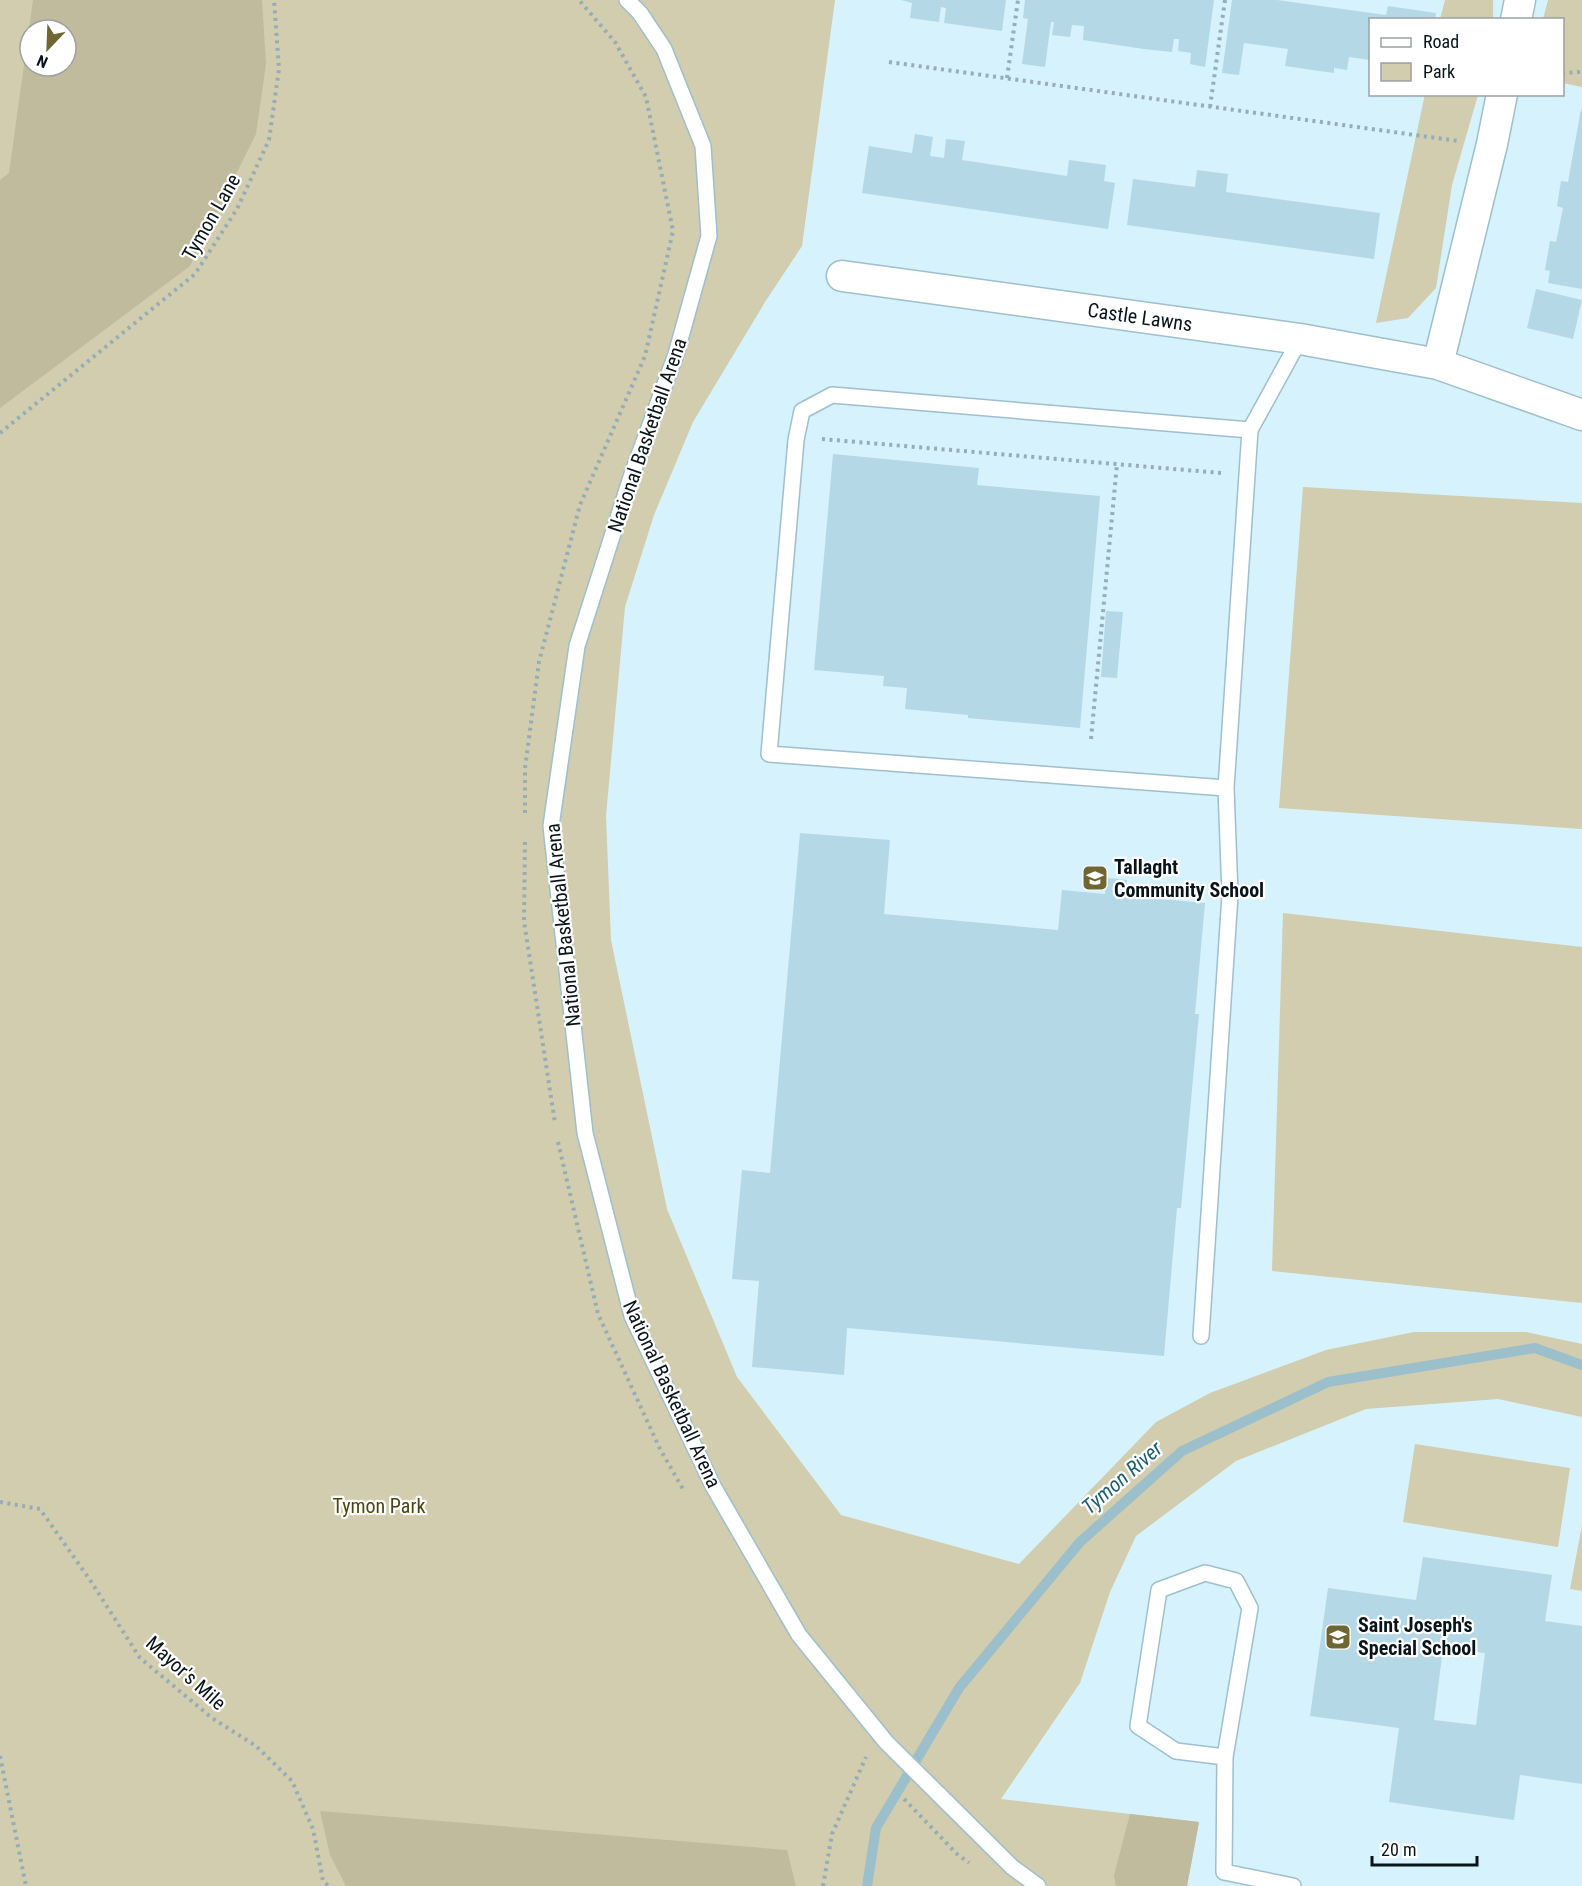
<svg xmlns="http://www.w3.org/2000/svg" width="1582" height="1886" font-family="'Roboto Condensed',sans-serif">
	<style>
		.green { fill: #d1cdae; fill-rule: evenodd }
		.forest { fill: #c0bb9d; fill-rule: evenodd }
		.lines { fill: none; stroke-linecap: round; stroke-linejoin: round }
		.stream { stroke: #9cbfcc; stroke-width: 10 }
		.building { fill: #b5d8e6; fill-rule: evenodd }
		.service-casing { stroke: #9ebfcb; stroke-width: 18 }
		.minor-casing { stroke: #9ebfcb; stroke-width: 33 }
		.path { stroke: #96adb5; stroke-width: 4; stroke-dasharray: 3 4.5; stroke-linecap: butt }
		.service { stroke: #fff; stroke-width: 15 }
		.minor { stroke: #fff; stroke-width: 30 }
		.labels { text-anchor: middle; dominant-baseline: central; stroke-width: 4.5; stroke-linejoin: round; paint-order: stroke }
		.street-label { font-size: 20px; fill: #081418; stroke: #fff }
		.poi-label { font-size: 20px; font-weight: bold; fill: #081418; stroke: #fff; text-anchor: start }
		.park-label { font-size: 20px; fill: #4d450f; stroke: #fff }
		.water-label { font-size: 21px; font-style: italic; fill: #1c5e72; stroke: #fff }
	</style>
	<rect width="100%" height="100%" fill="#d6f2fc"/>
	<path class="green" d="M0,0H835L802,246L765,302L693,422L654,515L625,607L606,816L611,940L667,1209L737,1377L841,1515L1019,1564L1156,1422L1210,1393L1326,1350L1414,1332H1526L1582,1344V1417L1498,1399L1366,1409L1236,1461L1136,1536L1110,1592L1080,1683L1001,1799L1199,1822L1187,1886H0ZM30,30H66V66H30Z
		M1445,0H1493V19H1440Z
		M1548,0H1582V87L1563,83L1562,20L1543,19Z
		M1425,94L1478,95L1452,185L1436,288L1408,318L1376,323Z
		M1303,487L1582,503V829L1279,808Z
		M1283,913L1582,947V1303L1272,1271Z
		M1415,1444L1570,1468L1558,1547L1403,1522Z
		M1582,1525V1591L1570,1589Z"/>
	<path class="forest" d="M33,0H262L266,64L256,134L190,266L0,408V180L9,173ZM30,30H66V66H30Z
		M320,1811L787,1850L796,1886H346L330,1855Z
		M1130,1814L1199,1822L1187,1886H1116L1114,1875Z"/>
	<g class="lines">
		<path class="stream" d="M867,1886L876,1828L959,1688L1080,1542L1182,1451L1328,1382L1535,1348L1582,1365"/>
	</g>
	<path class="building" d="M901,0H1006L1002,31L944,23L946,8L941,7L939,22L910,18L912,3Z
		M1025,0H1214L1205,67L1190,64L1191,53L1178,51L1179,39H1174L1172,52L1144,49L1083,40L1084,26L1072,25L1070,37L1052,35L1054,22H1051L1045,67L1022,64L1028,19L1023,18Z
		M1232,0H1277L1386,15L1388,6L1436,13L1435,20H1370V60L1349,57L1347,70L1334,68V73L1285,66L1288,49L1244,43L1239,75L1222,73Z
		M1581,109H1582V289L1548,283L1550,271L1545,270L1550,241L1556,242L1563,208L1557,206L1561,181L1568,182Z
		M915,134L933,137L930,156L944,158L946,139L965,141L962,160L1067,176L1069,160L1106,165L1104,181L1115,183L1108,229L862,193L869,146L912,153Z
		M1197,170L1228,174L1226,192L1380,213L1374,259L1127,225L1133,179L1195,187Z
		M1536,289L1582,300L1573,339L1527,328Z
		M833,454L979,468L977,485L1100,496L1080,728L968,718V715L905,709L907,688L883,686L884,676L814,670Z
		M1106,611L1123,612L1117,678L1101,677Z
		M800,833L890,840L884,914L1058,930L1062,890L1105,894L1107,878L1127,880L1126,896L1205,903L1195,1014H1199L1181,1208H1177L1164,1356L847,1328L844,1375L752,1367L759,1281L732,1279L742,1170L770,1173Z
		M1423,1557L1552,1575L1545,1621L1582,1626V1784L1520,1775L1514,1820L1389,1802L1399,1728L1310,1716L1328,1588L1416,1600ZM1443,1648L1485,1653L1476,1725L1434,1720Z"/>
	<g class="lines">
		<g class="service-casing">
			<path id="service" d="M627,0L640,13L664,49L703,146L709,236L676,354L632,474L577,646L551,826L585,1133L632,1316L713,1486L799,1635L886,1742L1012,1867L1038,1886
				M1250,430L832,395L802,411L796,440L769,754L1226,788L1250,430L1300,339
				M1201,1336L1230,895L1226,788
				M1225,1757L1176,1751L1138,1726L1159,1590L1205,1573L1236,1581L1250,1608L1225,1757L1224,1872L1293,1886"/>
		</g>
		<g class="minor-casing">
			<path id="minor" d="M1516,20L1520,0
				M842,276L1300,339L1438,364L1582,415
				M1438,364L1492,144L1502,94"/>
		</g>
		<path class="path" d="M889,62L1458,141
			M1562,73L1582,72
			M1007,78L1018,0
			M1210,107L1225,0
			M0,433L195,274L237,209L269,140L279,69L274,0
			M822,439L1221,473
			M1091,739L1117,464
			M525,813V768L539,662L580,505L645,356L673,231L646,97L615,42L579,0
			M525,842L524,921L555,1123
			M558,1142L598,1314L660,1449L684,1491
			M0,1502L40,1509L90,1580L140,1658L212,1718L256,1746L292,1781L313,1829L323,1881L329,1886
			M0,1756L26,1886
			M904,1799L957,1854L969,1863
			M823,1886L832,1834L866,1757"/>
		<use href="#service" class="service"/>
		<use href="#minor" class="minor"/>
	</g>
	<defs>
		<g id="school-square" transform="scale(1.35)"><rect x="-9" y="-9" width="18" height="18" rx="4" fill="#6e6633" stroke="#fff"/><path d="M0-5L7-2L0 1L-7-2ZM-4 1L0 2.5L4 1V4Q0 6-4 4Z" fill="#fff"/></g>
	</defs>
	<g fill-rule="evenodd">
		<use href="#school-square" x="1095" y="878"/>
		<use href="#school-square" x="1338" y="1637"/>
	</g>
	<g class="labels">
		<g class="street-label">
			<text transform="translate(211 217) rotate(-60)">Tymon Lane</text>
			<text transform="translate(1140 317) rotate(8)">Castle Lawns</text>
			<text transform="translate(647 435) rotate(-71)">National Basketball Arena</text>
			<text transform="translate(563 925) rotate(-96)">National Basketball Arena</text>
			<text transform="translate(672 1394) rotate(65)">National Basketball Arena</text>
			<text transform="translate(186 1673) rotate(42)">Mayor's Mile</text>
		</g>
		<g class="poi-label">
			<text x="1114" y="867">Tallaght<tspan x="1114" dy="23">Community School</tspan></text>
			<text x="1358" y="1625">Saint Joseph's<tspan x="1358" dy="23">Special School</tspan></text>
		</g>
		<g class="park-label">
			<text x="379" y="1506">Tymon Park</text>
		</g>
		<g class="water-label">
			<text transform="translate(1122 1478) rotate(-41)">Tymon River</text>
		</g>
	</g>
	<rect x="1369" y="18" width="195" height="78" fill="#ffffff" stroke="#9ca1a3" stroke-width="1.5"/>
	<rect x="1381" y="38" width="30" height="9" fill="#ffffff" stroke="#9ca1a3" stroke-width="1.5"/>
	<text x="1423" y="48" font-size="18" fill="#081418">Road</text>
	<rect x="1381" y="63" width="30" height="18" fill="#d1cdae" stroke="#9ca1a3" stroke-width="1.5"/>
	<text x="1423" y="78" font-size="18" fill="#081418">Park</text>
	<g transform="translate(48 48) rotate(203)"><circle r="28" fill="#ffffff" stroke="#9ca1a3" stroke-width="1.5"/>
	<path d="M0-4.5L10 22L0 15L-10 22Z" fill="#6e6633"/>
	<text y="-9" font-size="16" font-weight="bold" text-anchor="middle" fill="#081418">N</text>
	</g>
	<path d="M1372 1856v9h105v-9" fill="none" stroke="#081418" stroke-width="3"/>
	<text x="1381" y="1856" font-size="18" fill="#081418" stroke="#ffffff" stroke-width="4.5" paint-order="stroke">20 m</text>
</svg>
